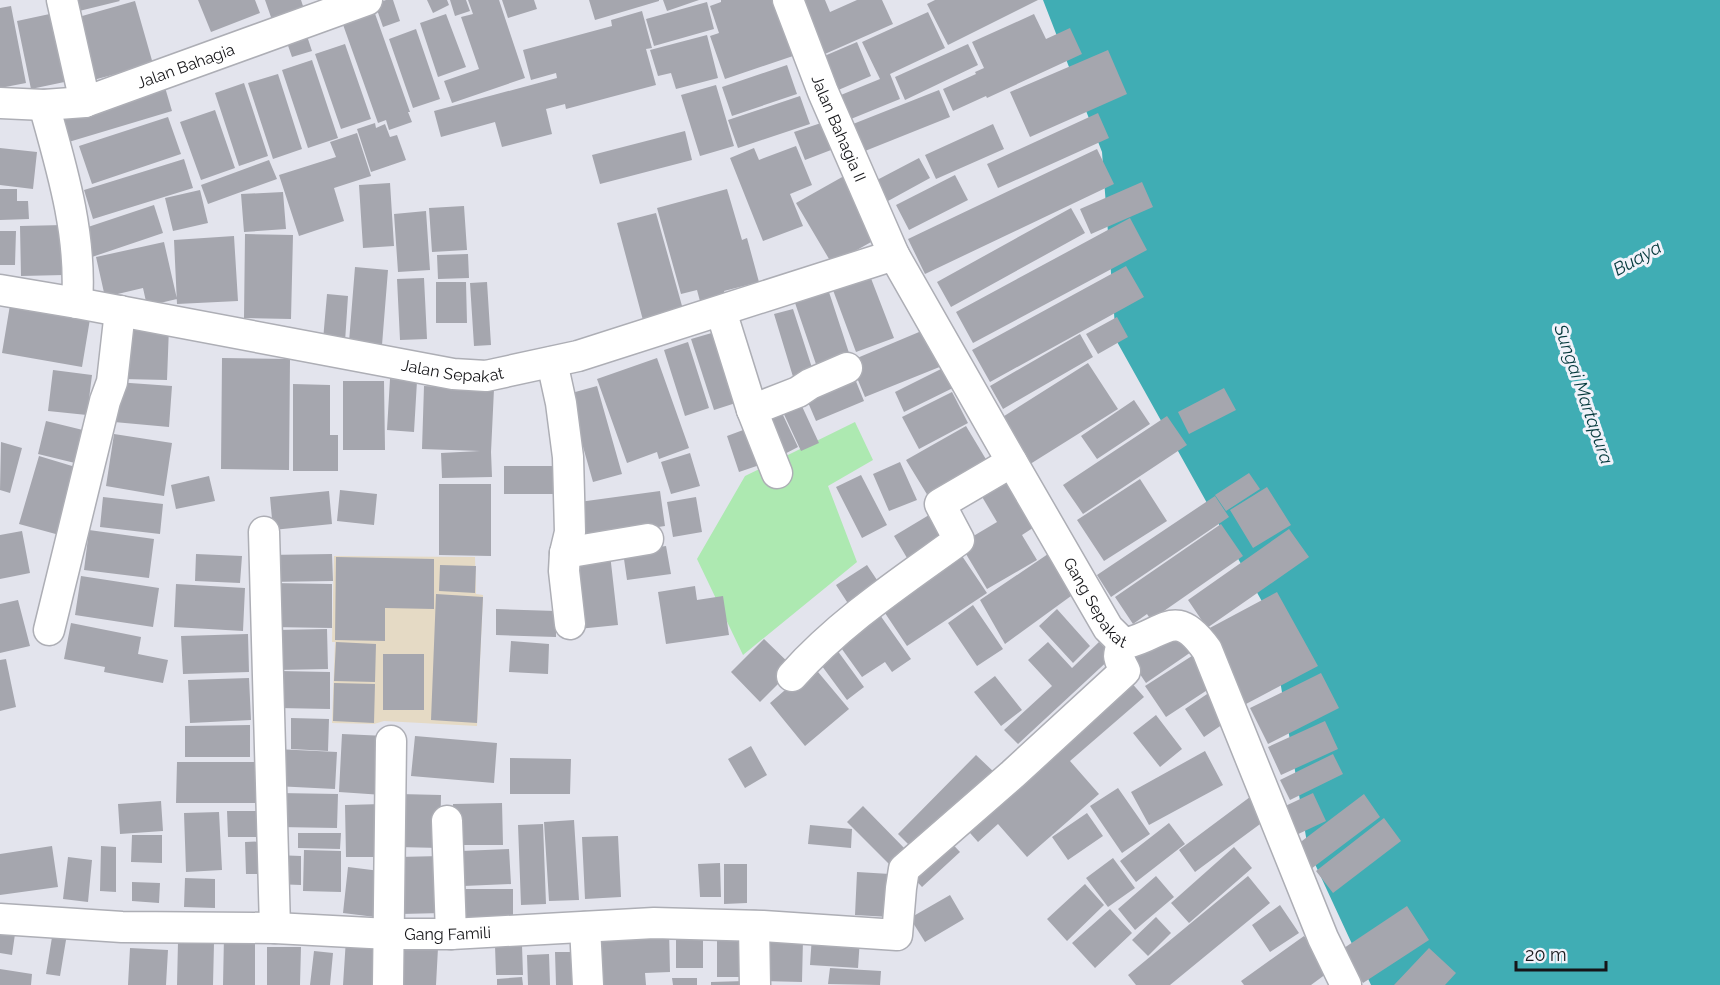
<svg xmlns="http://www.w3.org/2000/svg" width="1720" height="985" font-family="Raleway,sans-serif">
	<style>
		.education { fill: #e5dac5 }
		.green { fill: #ade9b1 }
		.water { fill: #40adb4 }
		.building { fill: #a5a6ae }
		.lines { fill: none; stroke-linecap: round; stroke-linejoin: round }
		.minor-casing { stroke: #adaeb5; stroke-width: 33 }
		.minor { stroke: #fff; stroke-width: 30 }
		.labels { text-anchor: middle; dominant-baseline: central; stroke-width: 6; stroke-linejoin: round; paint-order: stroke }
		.street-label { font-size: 16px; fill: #151518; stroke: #f1f2fa }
		.water-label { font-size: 18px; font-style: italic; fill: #03383b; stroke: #f1f2fa }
	</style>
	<rect width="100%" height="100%" fill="#e3e4ed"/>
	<path class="education" d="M334,556L475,557L476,594L483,595L477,726L384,721L374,724L332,723L335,642H332Z"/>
	<path class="green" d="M855,422L873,460L828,486L857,562L743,655L697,559L745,476Z"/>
	<path class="water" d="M1043,0H1720V985H1371L1308,849L1269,614L1116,340L1102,152Z"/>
	<path class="building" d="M68,0H119L120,1L71,13Z
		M198,0H255L260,13L211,32Z
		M265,0H301L304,9L272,20Z
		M386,0H393L400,21L383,27L375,4Z
		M427,0H447L449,5L433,13Z
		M450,0H466L470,11L455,16Z
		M468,0H499L525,78L452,103L444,81L479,69L461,17L473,14Z
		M502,0H534L537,9L508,18Z
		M589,0H659V1L595,20Z
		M663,0H699L667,11Z
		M721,0H774L796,55L725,79L710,36L719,33L710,6L721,2Z
		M806,0H825L830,12L857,0H882L893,24L818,57L794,5Z
		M935,0H1038L948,45L927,4Z
		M135,1L153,64L86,82L68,20Z
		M707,2L714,29L654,46L646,19Z
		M11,6L26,83L0,88V8Z
		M373,8L410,112H408L412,122L389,130L386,120L378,123L341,19Z
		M642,11L652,48L646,49L656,85L566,109L565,104L546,109L552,134L502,147L495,122L441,137L434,111L557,78L556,73L531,80L523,50L612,26L611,20Z
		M59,12L74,80L31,89L17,21Z
		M928,12L945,48L890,74L900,99L846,121L836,97L880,79L862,42Z
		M446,14L466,67L438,77L420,23Z
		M1034,14L1046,39L1070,28L1082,54L987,98L986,96L953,111L943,89L976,74L975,72L984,68L972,42Z
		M416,29L440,99L413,108L389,39Z
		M305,30L312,51L292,57L285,37Z
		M707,35L718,78L676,89L671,73L658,76L650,50Z
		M857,42L871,76L836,91L822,57Z
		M345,44L371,119L341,129L315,54Z
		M968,44L978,65L905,100L895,77Z
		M1108,50L1127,94L1030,137L1010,92Z
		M312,60L338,138L308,148L282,70Z
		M787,65L797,94L732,116L722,87Z
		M278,74L302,149L273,159L248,83Z
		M244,83L268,156L239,166L215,93Z
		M164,84L172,111L62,144L54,116Z
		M716,85L734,146L700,156L681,95Z
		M939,90L950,117L860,153L848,126Z
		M800,96L810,124L738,148L728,120Z
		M215,110L235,168L201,180L180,122Z
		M1098,113L1109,138L998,188L987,164Z
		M168,117L181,154L92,184L79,146Z
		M375,123L376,128L385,124L390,137L397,135L406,160L371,172L357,129Z
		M821,123L831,150L805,160L794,132Z
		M993,124L1004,149L936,179L925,155Z
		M685,131L692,160L600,184L592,155Z
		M357,133L371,176L334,188L344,221L299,236L279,175L336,157L330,142Z
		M796,146L812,185L790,194L803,226L763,241L730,158L754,148L759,160Z
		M0,148L37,152L33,189L0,185Z
		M1097,149L1114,184L925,274L908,239Z
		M919,158L930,178L888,201L877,180Z
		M184,159L193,188L93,219L84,190Z
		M269,160L277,179L208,204L201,185Z
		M955,175L968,200L909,230L896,205Z
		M844,176L880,237L832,264L796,203Z
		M1142,182L1153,207L1091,234L1080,209Z
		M390,183L394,246L363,248L359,185Z
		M0,189H17V201H28L29,219L0,220Z
		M727,189L742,240L747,238L759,282L724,291L726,298L701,305L697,290L681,294L657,208Z
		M200,190L208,223L173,231L165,198Z
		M283,192L286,229L244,232L241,194Z
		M154,205L163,233L92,257L82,229Z
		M464,206L467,250L432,252L429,208Z
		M1071,208L1085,233L951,307L937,282Z
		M426,211L430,270L398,272L394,214Z
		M656,213L684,313L644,324L617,223Z
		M1130,218L1147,250L973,343L956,312Z
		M63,225L64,275L21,276L20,226Z
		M0,231H16L15,265H0Z
		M245,234L293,235L291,319L244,318Z
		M234,236L238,301L177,304L174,240Z
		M164,242L177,299L147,306L143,288L105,297L96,257Z
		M468,254L469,278L438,279L437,255Z
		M1126,266L1144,297L990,382L972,350Z
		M355,267L388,270L382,345L349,342Z
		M867,268L894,338L856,352L830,282Z
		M424,278L427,339L400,340L397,279Z
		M436,282H466L467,323H436Z
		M487,282L491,345L474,346L470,283Z
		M827,286L851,359L818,370L793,297Z
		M327,294L348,296L345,342L323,340Z
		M10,305L90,319L82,367L2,353Z
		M793,309L814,374L794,380L774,314Z
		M1117,317L1128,337L1098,354L1086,334Z
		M125,326L169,327L167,380L123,379Z
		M931,327L947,364L865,397L850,361Z
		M722,330L745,400L714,410L691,339Z
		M1080,334L1093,357L1003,409L990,386Z
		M688,342L709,408L685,416L664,350Z
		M222,358L290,359L289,470L221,469Z
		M657,358L689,448L659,459L657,452L627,463L597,379Z
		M1088,363L1118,409L1027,466L998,420Z
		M947,366L957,386L904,412L895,392Z
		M53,370L92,375L87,415L48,411Z
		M853,374L864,401L816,421L804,393Z
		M390,379L417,381L414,432L387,430Z
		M343,381H384L385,450H343Z
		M116,382L172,386L169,427L114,422Z
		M293,384L330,385V435H338V471H293Z
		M424,386L494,389L491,452L492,477L442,478L441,453L480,451L422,449Z
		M597,386L622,474L593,482L568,394Z
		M1224,388L1236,410L1189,434L1178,412Z
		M952,392L968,423L919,449L902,417Z
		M1134,400L1150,424L1097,459L1081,436Z
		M800,402L819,443L801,451L782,410Z
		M782,413L798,447L775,459L761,423Z
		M1167,416L1187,445L1083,514L1063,485Z
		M46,421L87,431L79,464L38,454Z
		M754,426L768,462L739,472L727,436Z
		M966,426L987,461L928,496L906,460Z
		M114,434L172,443L164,496L106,486Z
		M1,442L22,448L10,493L0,490Z
		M690,453L700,486L671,494L661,462Z
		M39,456L82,469L63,536L19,524Z
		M900,462L917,500L889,511L873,474Z
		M504,466H566V494H504Z
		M1008,472L1039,524L1022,535L1037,560L987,589L960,544L997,522L978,490Z
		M1249,473L1260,489L1226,511L1215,495Z
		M861,475L887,525L862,538L836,487Z
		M209,476L215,501L176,509L171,485Z
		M1140,479L1167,521L1104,561L1077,520Z
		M439,484H491V556L439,555Z
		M1267,487L1291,525L1253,548L1230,510Z
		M340,490L377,494L374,525L337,521Z
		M329,491L332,524L273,530L270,497Z
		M660,491L665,526L584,538L579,502Z
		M1215,496L1229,517L1111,597L1097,575Z
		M103,497L163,504L160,534L100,527Z
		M696,497L702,532L673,537L667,502Z
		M939,509L955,536L910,563L894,536Z
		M1221,524L1243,556L1151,620L1147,614L1133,624L1115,597Z
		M1289,529L1309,557L1207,628L1188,600Z
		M89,530L154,539L149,578L84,570Z
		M22,531L30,573L0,579V535Z
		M666,546L671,574L627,580L623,552Z
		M958,550L987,593L907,646L879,604Z
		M196,554L242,556L240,583L195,581Z
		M332,554L333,581L268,582L267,555Z
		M610,554L618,625L578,629L569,559Z
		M1048,554L1071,596L1005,644L980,600Z
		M336,557L434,559V609L385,608V641L335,640Z
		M440,565L476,566L475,593L439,591Z
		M867,565L881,586L849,605L836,585Z
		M81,576L159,588L153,627L75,615Z
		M272,583L332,584V628L271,627Z
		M176,584L245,588L243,631L174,627Z
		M695,586L697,600L723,596L729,635L666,644L658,592Z
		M1277,592L1318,666L1246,704L1206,630Z
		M436,594L483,597L477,723L431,720Z
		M18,600L30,646L0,653V604Z
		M973,605L1003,649L977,666L948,623Z
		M875,608L911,659L892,672L885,662L862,677L834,638Z
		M496,609L556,611V637L496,635Z
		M1057,609L1090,646L1073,663L1039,626Z
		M71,623L141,637L138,654L168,660L163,683L104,672L105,667L64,659Z
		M327,629L328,669L278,670L277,630Z
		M1180,630L1194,650L1146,683L1127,655Z
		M248,634L249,672L183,674L181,636Z
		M764,639L794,668L760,702L731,672Z
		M511,641L549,644L548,674L509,672Z
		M336,642L376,644L375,682L334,681Z
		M1048,642L1072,668L1099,642L1113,656L1018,744L1004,730L1052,686L1028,660Z
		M837,650L864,687L847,700L819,662Z
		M383,654H424V710H383Z
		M1195,654L1215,685L1166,717L1145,686Z
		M6,659L16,707L0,711V660Z
		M813,666L849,709L805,746L770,703Z
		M279,671L330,672V709L279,708Z
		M1321,673L1339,708L1268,744L1250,708Z
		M995,676L1022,710L1001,726L974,692Z
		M249,678L251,720L190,723L188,680Z
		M1129,680L1144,697L1070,761L1099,794L1027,857L998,824L978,842L963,825Z
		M334,683L375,684L374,723L333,721Z
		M1213,690L1232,718L1204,737L1185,709Z
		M1156,715L1182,749L1160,767L1133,733Z
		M291,718L329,719L328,751L291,749Z
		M1325,721L1338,749L1281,775L1268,747Z
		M250,725V757H185V726Z
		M342,734L386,736L383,795L339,792Z
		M415,736L497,743L494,783L411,776Z
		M751,746L767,775L745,788L728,759Z
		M276,749L337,752L335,789L275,786Z
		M1205,751L1223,785L1149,825L1131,792Z
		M1333,754L1343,774L1290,800L1280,780Z
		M976,755L995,773L916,852L898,834Z
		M510,758L571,759L570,794H510Z
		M177,762H256V803H176Z
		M1118,788L1150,834L1122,853L1090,806Z
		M279,793L338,794L337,828L279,827Z
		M1313,793L1326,821L1294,836L1281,808Z
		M399,794L441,795L440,848L398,847Z
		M1254,794L1271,816L1195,872L1179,850Z
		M1364,794L1380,817L1311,869L1294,847Z
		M161,801L163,831L120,834L118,804Z
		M502,803L503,845H454L453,804Z
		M382,804L383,857H346L345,805Z
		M863,806L909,853L893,868L847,822Z
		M227,811H269L270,837H228Z
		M219,812L222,870L186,872L184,813Z
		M1087,813L1103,836L1068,860L1052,837Z
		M1384,818L1401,841L1333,893L1316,871Z
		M574,820L579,900L549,901L544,822Z
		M1169,823L1185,844L1136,882L1120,861Z
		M543,824L546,904L521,905L518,825Z
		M810,825L852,829L851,848L808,844Z
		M298,833H341L340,849L298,848Z
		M132,835H162V863L131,862Z
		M618,836L621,897L585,899L582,837Z
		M945,836L960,852L922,887L908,872Z
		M270,841V874H246L245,842Z
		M52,846L58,887L0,895V854Z
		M101,846L116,847V892L100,891Z
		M1234,847L1252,868L1189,923L1171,903Z
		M509,849L511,884L463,886L461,851Z
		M304,850L341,851V892L303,891Z
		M275,855L301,856V885L275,884Z
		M441,856L443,913L400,914L398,857Z
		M68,857L92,860L88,902L63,899Z
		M1113,858L1135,888L1108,907L1086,878Z
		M720,863L721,897H700L698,864Z
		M724,864H747V903L724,904Z
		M348,867L380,871L375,917L343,913Z
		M857,872L890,874L889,917L855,915Z
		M1156,876L1174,897L1135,930L1118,909Z
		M1248,876L1270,903L1170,985H1136L1128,975Z
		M185,878L215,879V908L184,907Z
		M132,882L160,883L159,903L132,901Z
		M1085,884L1104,905L1067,941L1047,919Z
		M458,889H513V919L459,918Z
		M950,895L964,919L925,942L910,918Z
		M1280,905L1299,933L1270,952L1252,925Z
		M1407,906L1429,940L1363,983L1341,950Z
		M1110,909L1132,933L1095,968L1072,943Z
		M1156,917L1171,933L1148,956L1132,940Z
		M676,929H703V968H676Z
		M717,929H751V977H717Z
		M669,930L670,972L645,973L646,985H597L596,932Z
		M0,931L15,934L12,955L0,953Z
		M53,931L67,934L60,976L46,974Z
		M224,936L255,937V985H223Z
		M812,936L860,939L858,968L810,965Z
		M1304,936L1330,971L1311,985H1244L1241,981Z
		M756,938L803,939L802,982L758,981Z
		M346,939L386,942L383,985H343Z
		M178,942L214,943L213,985H177Z
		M522,945L523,975H496L495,946Z
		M267,947H301L300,985H267Z
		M396,947L438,948L436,985H394Z
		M130,948L168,950L166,985H128Z
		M1429,948L1456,973L1445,985H1394Z
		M314,951L333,953L330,985H310Z
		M555,952H582V985H556Z
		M549,954L550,985H528L527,955Z
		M830,968L881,971L880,985L828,984Z
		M0,969L32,974L31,985H0Z
		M522,977L523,985H497V979Z
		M672,978H697V985H673Z
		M745,981V985H711V982Z"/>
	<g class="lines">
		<g class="minor-casing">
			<g id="minor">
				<path d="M62,0L85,102"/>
				<path id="s1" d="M788,0L823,92L894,255L1012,462L1108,628L1120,640L1127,643C1165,634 1175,605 1207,650L1323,938L1346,985"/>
				<path id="s2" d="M0,103L44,105L85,102L367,0"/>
				<path d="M44,105C62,169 82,235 77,303"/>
				<path id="s3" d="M0,290L77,303L453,374L486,376L578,356L894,255"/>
				<path d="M721,311L752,410L777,473"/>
				<path d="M552,362L561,403L568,457L570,532L565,553L564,571L570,624"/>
				<path d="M752,410L798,392L810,384L847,368"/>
				<path d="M264,532L275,928"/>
				<path d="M565,553L648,539"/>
				<path d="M49,630L105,401L112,382L120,311"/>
				<path d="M792,676C840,622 901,582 959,540L940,504L1012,462"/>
				<path d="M447,821L451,934"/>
				<path id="s4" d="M0,919L122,927L275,928L389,934H451L654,923L763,926L897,935L901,888L904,869L1013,774L1124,672L1125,671C1118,657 1117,657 1123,642"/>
				<path d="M754,926L755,985"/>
				<path d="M585,927L588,985"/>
				<path d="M388,985L391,741"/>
			</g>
		</g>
		<use href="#minor" class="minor"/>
	</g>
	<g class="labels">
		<g class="street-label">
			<text stroke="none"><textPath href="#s2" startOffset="192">Jalan Bahagia</textPath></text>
			<text stroke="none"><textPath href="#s1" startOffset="138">Jalan Bahagia II</textPath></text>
			<text stroke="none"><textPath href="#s3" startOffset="460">Jalan Sepakat</textPath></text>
			<text stroke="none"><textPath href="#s1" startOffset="678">Gang Sepakat</textPath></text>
			<text stroke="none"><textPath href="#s4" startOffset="448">Gang Famili</textPath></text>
		</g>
		<g class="water-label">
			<text transform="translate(1637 258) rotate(-29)">Buaya</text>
			<text transform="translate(1584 394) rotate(71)">Sungai Martapura</text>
		</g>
	</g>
	<path d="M1516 961v9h90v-9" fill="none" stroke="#151518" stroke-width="3"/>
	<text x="1525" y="961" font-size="18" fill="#151518" stroke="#f1f2fa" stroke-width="4.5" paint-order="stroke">20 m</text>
</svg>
